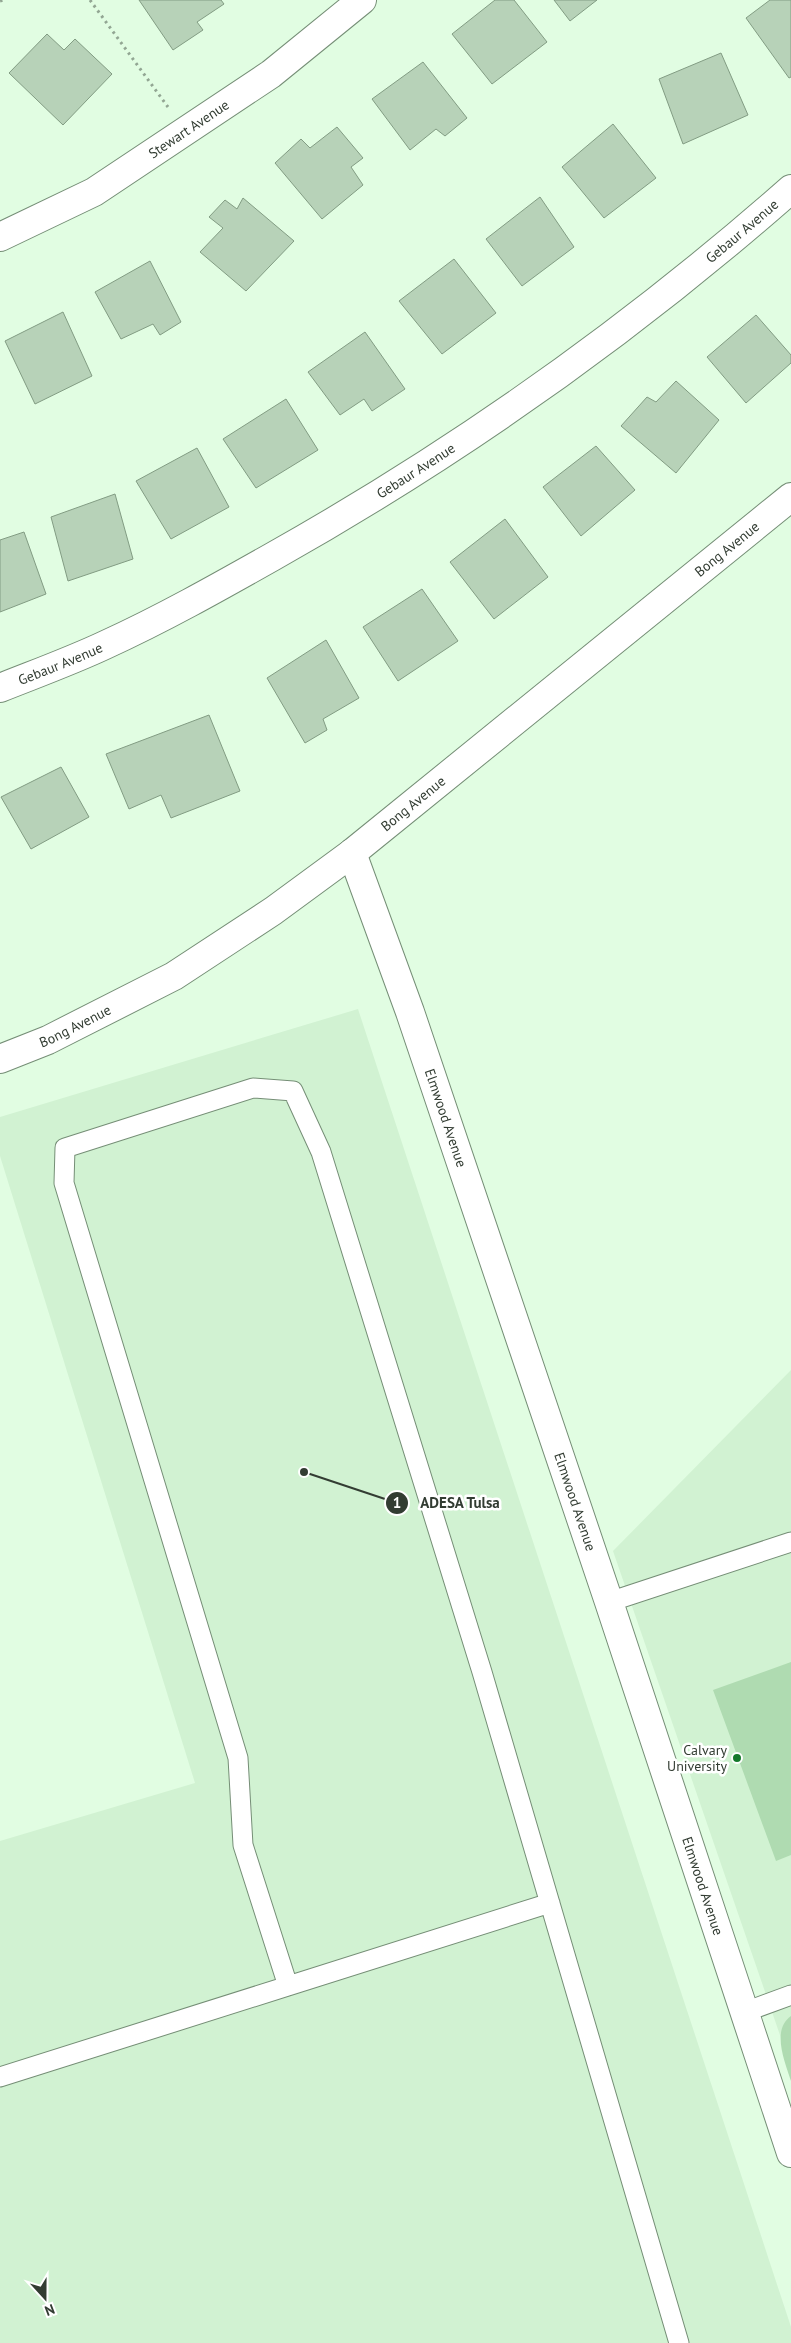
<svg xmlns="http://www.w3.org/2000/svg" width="791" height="2343" font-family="'PT Sans',sans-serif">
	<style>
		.built { fill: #d1f2d2 }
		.green { fill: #afdbb1 }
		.building { fill: #b7d2b8; stroke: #829c83 }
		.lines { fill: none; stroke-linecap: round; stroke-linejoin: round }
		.service-casing { stroke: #758e76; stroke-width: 21 }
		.minor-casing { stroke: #758e76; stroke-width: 30 }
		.path { stroke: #92a693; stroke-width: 3; stroke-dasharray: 2.5 4; stroke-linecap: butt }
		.service { stroke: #fff; stroke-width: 19 }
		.minor { stroke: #fff; stroke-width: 28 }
		.poi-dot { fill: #14792b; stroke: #fff; stroke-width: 2 }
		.labels { text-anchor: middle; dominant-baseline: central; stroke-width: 5; stroke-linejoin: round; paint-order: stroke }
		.street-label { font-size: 14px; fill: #323c32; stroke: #fff }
		.poi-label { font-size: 14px; fill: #323c32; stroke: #fff; text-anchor: end }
		.leader { fill: none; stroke: #323c32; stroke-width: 2 }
		.callout-dot { fill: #323c32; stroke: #fff; stroke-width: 2 }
		.mark-label { font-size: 15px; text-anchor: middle; font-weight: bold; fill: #fff }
		.callout-label { font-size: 15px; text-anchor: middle; font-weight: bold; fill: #323c32; stroke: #fff; stroke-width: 5; stroke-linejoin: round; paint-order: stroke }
	</style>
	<rect width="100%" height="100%" fill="#e1fde2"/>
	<path class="built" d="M358,1009L791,2327V2343H0V1841L195,1783L0,1156V1117Z
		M791,1370V2067L613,1551Z"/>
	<path class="green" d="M791,1662V1855L776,1861L713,1690Z
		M791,2016V2081C785,2062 771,2030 791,2016Z"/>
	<path class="building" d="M139,0H221L224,4L197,22L203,30L173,50Z
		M495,0H514L547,42L492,84L452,34Z
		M554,0H597L570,21Z
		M770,0H791V77L789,78L746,18Z
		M47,34L64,50L75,39L112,74L63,125L9,73Z
		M721,53L748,115L683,144L659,79Z
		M423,62L467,118L445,136L436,129L410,150L372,99Z
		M613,124L656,178L604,218L562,167Z
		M337,127L363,158L351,167L363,185L322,219L275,163L301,139L310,148Z
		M540,197L574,247L522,286L486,239Z
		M243,198L294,241L246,291L200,252L223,228L209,217L225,200L237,209Z
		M454,259L496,313L442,354L399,301Z
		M150,261L181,322L160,335L153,324L121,339L95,292Z
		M63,312L92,376L35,404L5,341Z
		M756,315L791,355V363L746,403L707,357Z
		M365,332L405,389L372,411L364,399L340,415L308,372Z
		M676,381L719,420L676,473L621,426L647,397L656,402Z
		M286,399L318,450L256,488L223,439Z
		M596,446L635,490L581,536L543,487Z
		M197,448L229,507L171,539L136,481Z
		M115,494L133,559L68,581L51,517Z
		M505,519L548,577L494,619L450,562Z
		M24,532L46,594L0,612V540Z
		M422,589L458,641L398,681L363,627Z
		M326,640L359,698L323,719L327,730L305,743L267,678Z
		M209,715L240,791L171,818L161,795L129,809L106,754Z
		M61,767L89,817L31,849L1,797Z"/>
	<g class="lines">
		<g class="service-casing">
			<path id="service" d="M609,1602L791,1542
				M288,1986L550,1903
				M745,2012L791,1995
				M0,2077L288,1986L243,1845L238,1758L64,1183L65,1148L253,1088L293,1091L321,1152L482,1672L679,2343"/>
		</g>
		<g class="minor-casing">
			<g id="minor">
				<path id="s1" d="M0,237L94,192L271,74L362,0"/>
				<path id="s2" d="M0,688C35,674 71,661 105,645C162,619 217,588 272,557C457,453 631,330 791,189"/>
				<path id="s3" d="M352,853L410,1012L609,1602L791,2153"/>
				<path id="s4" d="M0,1059L48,1040L174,976L273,911L352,853L791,497"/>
			</g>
		</g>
		<path class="path" d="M90,0L168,107
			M0,1L3,0"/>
		<use href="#service" class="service"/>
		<use href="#minor" class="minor"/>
	</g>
	<circle class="poi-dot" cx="737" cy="1758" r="5"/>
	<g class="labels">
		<g class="street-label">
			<text stroke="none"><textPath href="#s1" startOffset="218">Stewart Avenue</textPath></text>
			<text stroke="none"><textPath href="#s2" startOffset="875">Gebaur Avenue</textPath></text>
			<text stroke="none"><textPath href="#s2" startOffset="470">Gebaur Avenue</textPath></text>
			<text stroke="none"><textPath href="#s4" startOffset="892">Bong Avenue</textPath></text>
			<text stroke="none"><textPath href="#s2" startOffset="65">Gebaur Avenue</textPath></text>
			<text stroke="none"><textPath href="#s4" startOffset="488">Bong Avenue</textPath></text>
			<text stroke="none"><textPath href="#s4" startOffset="82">Bong Avenue</textPath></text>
			<text stroke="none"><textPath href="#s3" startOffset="281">Elmwood Avenue</textPath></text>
			<text stroke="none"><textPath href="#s3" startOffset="686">Elmwood Avenue</textPath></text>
			<text stroke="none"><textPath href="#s3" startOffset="1091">Elmwood Avenue</textPath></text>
		</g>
		<g class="poi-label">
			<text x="727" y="1750">Calvary<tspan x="727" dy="16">University</tspan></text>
		</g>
	</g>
	<path class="leader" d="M304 1472L397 1503"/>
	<g class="callout-dot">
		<circle cx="304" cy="1472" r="5"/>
		<circle cx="397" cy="1503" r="12"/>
	</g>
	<g class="mark-label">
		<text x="397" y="1508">1</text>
	</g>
	<g class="callout-label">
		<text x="460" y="1508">ADESA Tulsa</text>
	</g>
	<g transform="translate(45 2298) rotate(159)" stroke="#ffffff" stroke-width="4" paint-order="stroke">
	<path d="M0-4L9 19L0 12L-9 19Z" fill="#323c32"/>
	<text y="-8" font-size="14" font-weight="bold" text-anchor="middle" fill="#323c32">N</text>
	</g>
</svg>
